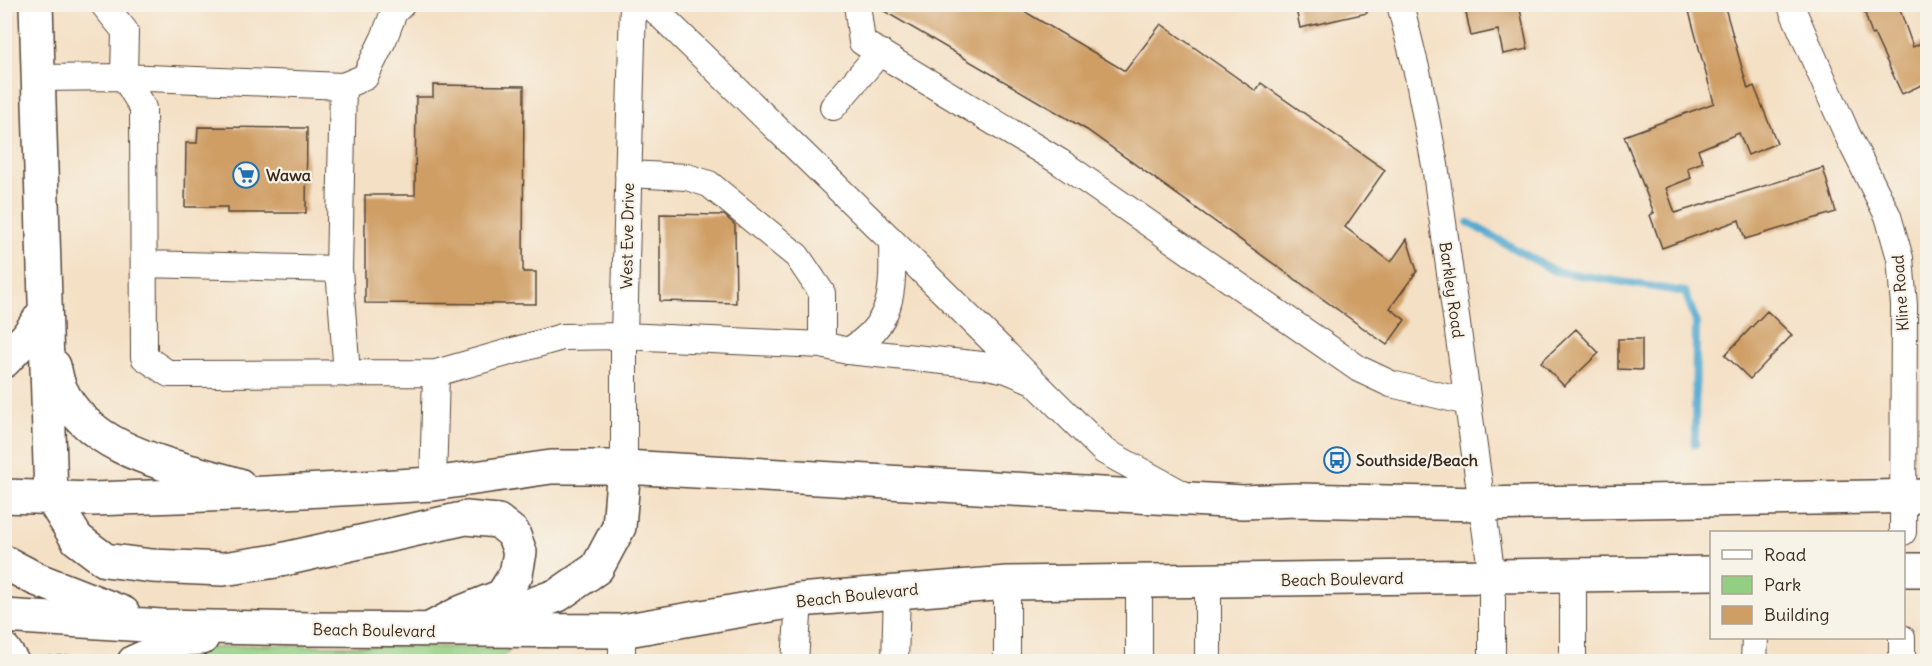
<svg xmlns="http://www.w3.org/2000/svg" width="1932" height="666" font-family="Delius,sans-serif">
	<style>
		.green { fill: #93cf83; stroke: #677c50; stroke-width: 1.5 }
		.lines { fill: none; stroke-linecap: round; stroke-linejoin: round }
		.stream { stroke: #53a9d0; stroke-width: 8 }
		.building { fill: #cf9e65 }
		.minor-casing { stroke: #574537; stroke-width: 28 }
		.highway-casing { stroke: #574537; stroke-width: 36 }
		.path { stroke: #574537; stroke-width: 4; stroke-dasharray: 4.5 4.5; stroke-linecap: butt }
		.minor { stroke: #fff; stroke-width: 26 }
		.highway { stroke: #fff; stroke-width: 33 }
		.labels { text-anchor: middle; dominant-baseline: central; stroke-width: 4.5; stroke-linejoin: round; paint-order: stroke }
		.poi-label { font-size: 16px; font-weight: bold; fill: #3b2a1e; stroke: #f7f3e8; text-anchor: start }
		.street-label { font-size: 16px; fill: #3b2a1e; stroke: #f7f3e8 }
	</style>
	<rect width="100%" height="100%" fill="#f7f3e8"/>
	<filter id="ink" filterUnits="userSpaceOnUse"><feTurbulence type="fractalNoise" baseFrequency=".0167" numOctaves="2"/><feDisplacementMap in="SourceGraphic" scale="12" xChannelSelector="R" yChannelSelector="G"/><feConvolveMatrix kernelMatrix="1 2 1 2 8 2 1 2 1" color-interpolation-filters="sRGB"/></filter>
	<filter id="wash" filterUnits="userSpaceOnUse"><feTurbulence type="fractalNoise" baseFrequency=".008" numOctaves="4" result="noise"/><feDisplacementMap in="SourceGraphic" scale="24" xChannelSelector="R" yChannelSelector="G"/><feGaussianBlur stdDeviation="1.35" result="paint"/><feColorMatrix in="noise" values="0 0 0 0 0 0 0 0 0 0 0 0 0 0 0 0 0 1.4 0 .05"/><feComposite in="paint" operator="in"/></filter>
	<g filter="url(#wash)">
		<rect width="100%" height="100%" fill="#f4e0c5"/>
		<path class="green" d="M253,645L511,648L498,662H167L177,651Z"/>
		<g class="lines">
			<path class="stream" d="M1469,223L1554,271L1685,292L1696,321L1695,444"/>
		</g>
		<g id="blocks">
			<path class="building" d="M872,4H1012L1125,71L1161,24L1256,91L1261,83L1385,170L1345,227L1391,262L1407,239L1417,271L1390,308L1405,320L1387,345L1087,130Z
				M1295,4H1366L1367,13L1300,28Z
				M1464,4H1519L1528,49L1503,54L1498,30L1471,36Z
				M1687,4H1724L1748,89L1754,86L1777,143L1748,155L1739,133L1698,150L1703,162L1687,168L1691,178L1666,188L1675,213L1823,168L1836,212L1745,239L1739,220L1662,248L1650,215L1654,213L1624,136L1714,103Z
				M1862,4H1898L1913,47L1928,40V82L1902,94L1874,34L1872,35Z
				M433,85L524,86L523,272H536V304L365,303V195H415L416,97H433Z
				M198,127L307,128L306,213H227V207H185L186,143H197Z
				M660,214L724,215L735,225L736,303L660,301Z
				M1767,311L1792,335L1750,379L1725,355Z
				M1576,329L1599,353L1564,386L1541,362Z
				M1618,339H1642V370L1618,369Z"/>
		</g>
	</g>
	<g filter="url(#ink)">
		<use href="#blocks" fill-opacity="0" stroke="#574537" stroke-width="1.5"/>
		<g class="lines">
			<g class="minor-casing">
				<path id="minor" d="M103,4L125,31L124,77L143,108L144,357L169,374L436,373L562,337L624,336L822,345L848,351L982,365L1007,370L1033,381
					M649,4L892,241L1104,451L1190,498
					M857,4L862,42L1060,162L1359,369L1391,384L1467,402
					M1400,4L1418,76L1435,165L1492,577V662
					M1790,4L1847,134L1888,216L1900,258L1904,305L1903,532
					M37,78L124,77L343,86
					M833,107L880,52
					M628,174L687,177L709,184L797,256L822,293V345
					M144,264L339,269
					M848,351C895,324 893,289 892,241
					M347,374L339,269L343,86L365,77L384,38L394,12L402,4
					M624,467V336L633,4
					M433,484L436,373
					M1573,576V662
					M1139,581V662
					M622,631V662
					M795,662L799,600
					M895,662L897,591
					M1007,662V583
					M1208,662V581
					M1754,662L1755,638
					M1902,662V638"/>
			</g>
			<g class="highway-casing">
				<path id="highway" d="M36,4L51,497L77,539L105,560L152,566L223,569L276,561L466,518L498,521L513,533L520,552L516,574L502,596L462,612L432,628
					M4,361L27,337L45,311
					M54,366C56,373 57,381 60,388C90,454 177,466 239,485
					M4,496L93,499L266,493L433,484L551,467H624L1243,502L1295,500L1481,504L1928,496
					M4,562L36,579L123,613
					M1904,570H1928
					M4,616L161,626L310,629L622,631L799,600L1007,583L1712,573
					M479,624L558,595L597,568L619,527L624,467
					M4,650L12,662
					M134,662L185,639L202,638"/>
			</g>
			<path class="path" d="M39,658L85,656L93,662"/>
			<use href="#minor" class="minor"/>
			<use href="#highway" class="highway"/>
		</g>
	</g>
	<defs>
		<g id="supermarket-ring" transform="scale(1.35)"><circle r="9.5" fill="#f7f3e8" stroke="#1f6fb2" stroke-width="1.5"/><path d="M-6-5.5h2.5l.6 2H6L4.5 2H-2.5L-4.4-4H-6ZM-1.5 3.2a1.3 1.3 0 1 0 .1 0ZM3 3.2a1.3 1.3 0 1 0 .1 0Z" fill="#1f6fb2"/></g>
		<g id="bus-ring" transform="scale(1.35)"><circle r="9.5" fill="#f7f3e8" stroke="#1f6fb2" stroke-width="1.5"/><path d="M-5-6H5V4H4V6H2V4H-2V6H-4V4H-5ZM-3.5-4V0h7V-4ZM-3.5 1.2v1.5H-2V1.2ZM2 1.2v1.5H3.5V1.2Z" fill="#1f6fb2"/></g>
	</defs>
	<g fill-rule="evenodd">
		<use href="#supermarket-ring" x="246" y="175"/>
		<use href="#bus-ring" x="1337" y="460"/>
	</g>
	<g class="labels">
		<g class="poi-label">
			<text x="266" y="175">Wawa</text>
			<text x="1356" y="460">Southside/Beach</text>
		</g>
		<g class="street-label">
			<text transform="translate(627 236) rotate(-89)">West Eve Drive</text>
			<text transform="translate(1452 290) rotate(82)">Barkley Road</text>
			<text transform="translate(1900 293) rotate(-94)">Kline Road</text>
			<text transform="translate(1342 579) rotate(-1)">Beach Boulevard</text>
			<text transform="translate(857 595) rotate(-6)">Beach Boulevard</text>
			<text transform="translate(374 630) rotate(1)">Beach Boulevard</text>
		</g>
	</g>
	<rect width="1932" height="666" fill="none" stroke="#f7f3e8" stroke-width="24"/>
	<rect x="1710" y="531" width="195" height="108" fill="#f7f3e8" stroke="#aca397" stroke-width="1.5"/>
	<rect x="1722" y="550" width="30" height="9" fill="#ffffff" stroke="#aca397" stroke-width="1.5"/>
	<text x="1764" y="561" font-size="18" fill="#3b2a1e">Road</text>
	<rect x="1722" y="576" width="30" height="18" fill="#93cf83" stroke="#aca397" stroke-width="1.5"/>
	<text x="1764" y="591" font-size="18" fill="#3b2a1e">Park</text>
	<rect x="1722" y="606" width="30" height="18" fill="#cf9e65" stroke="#aca397" stroke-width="1.5"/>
	<text x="1764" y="621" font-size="18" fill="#3b2a1e">Building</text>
</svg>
